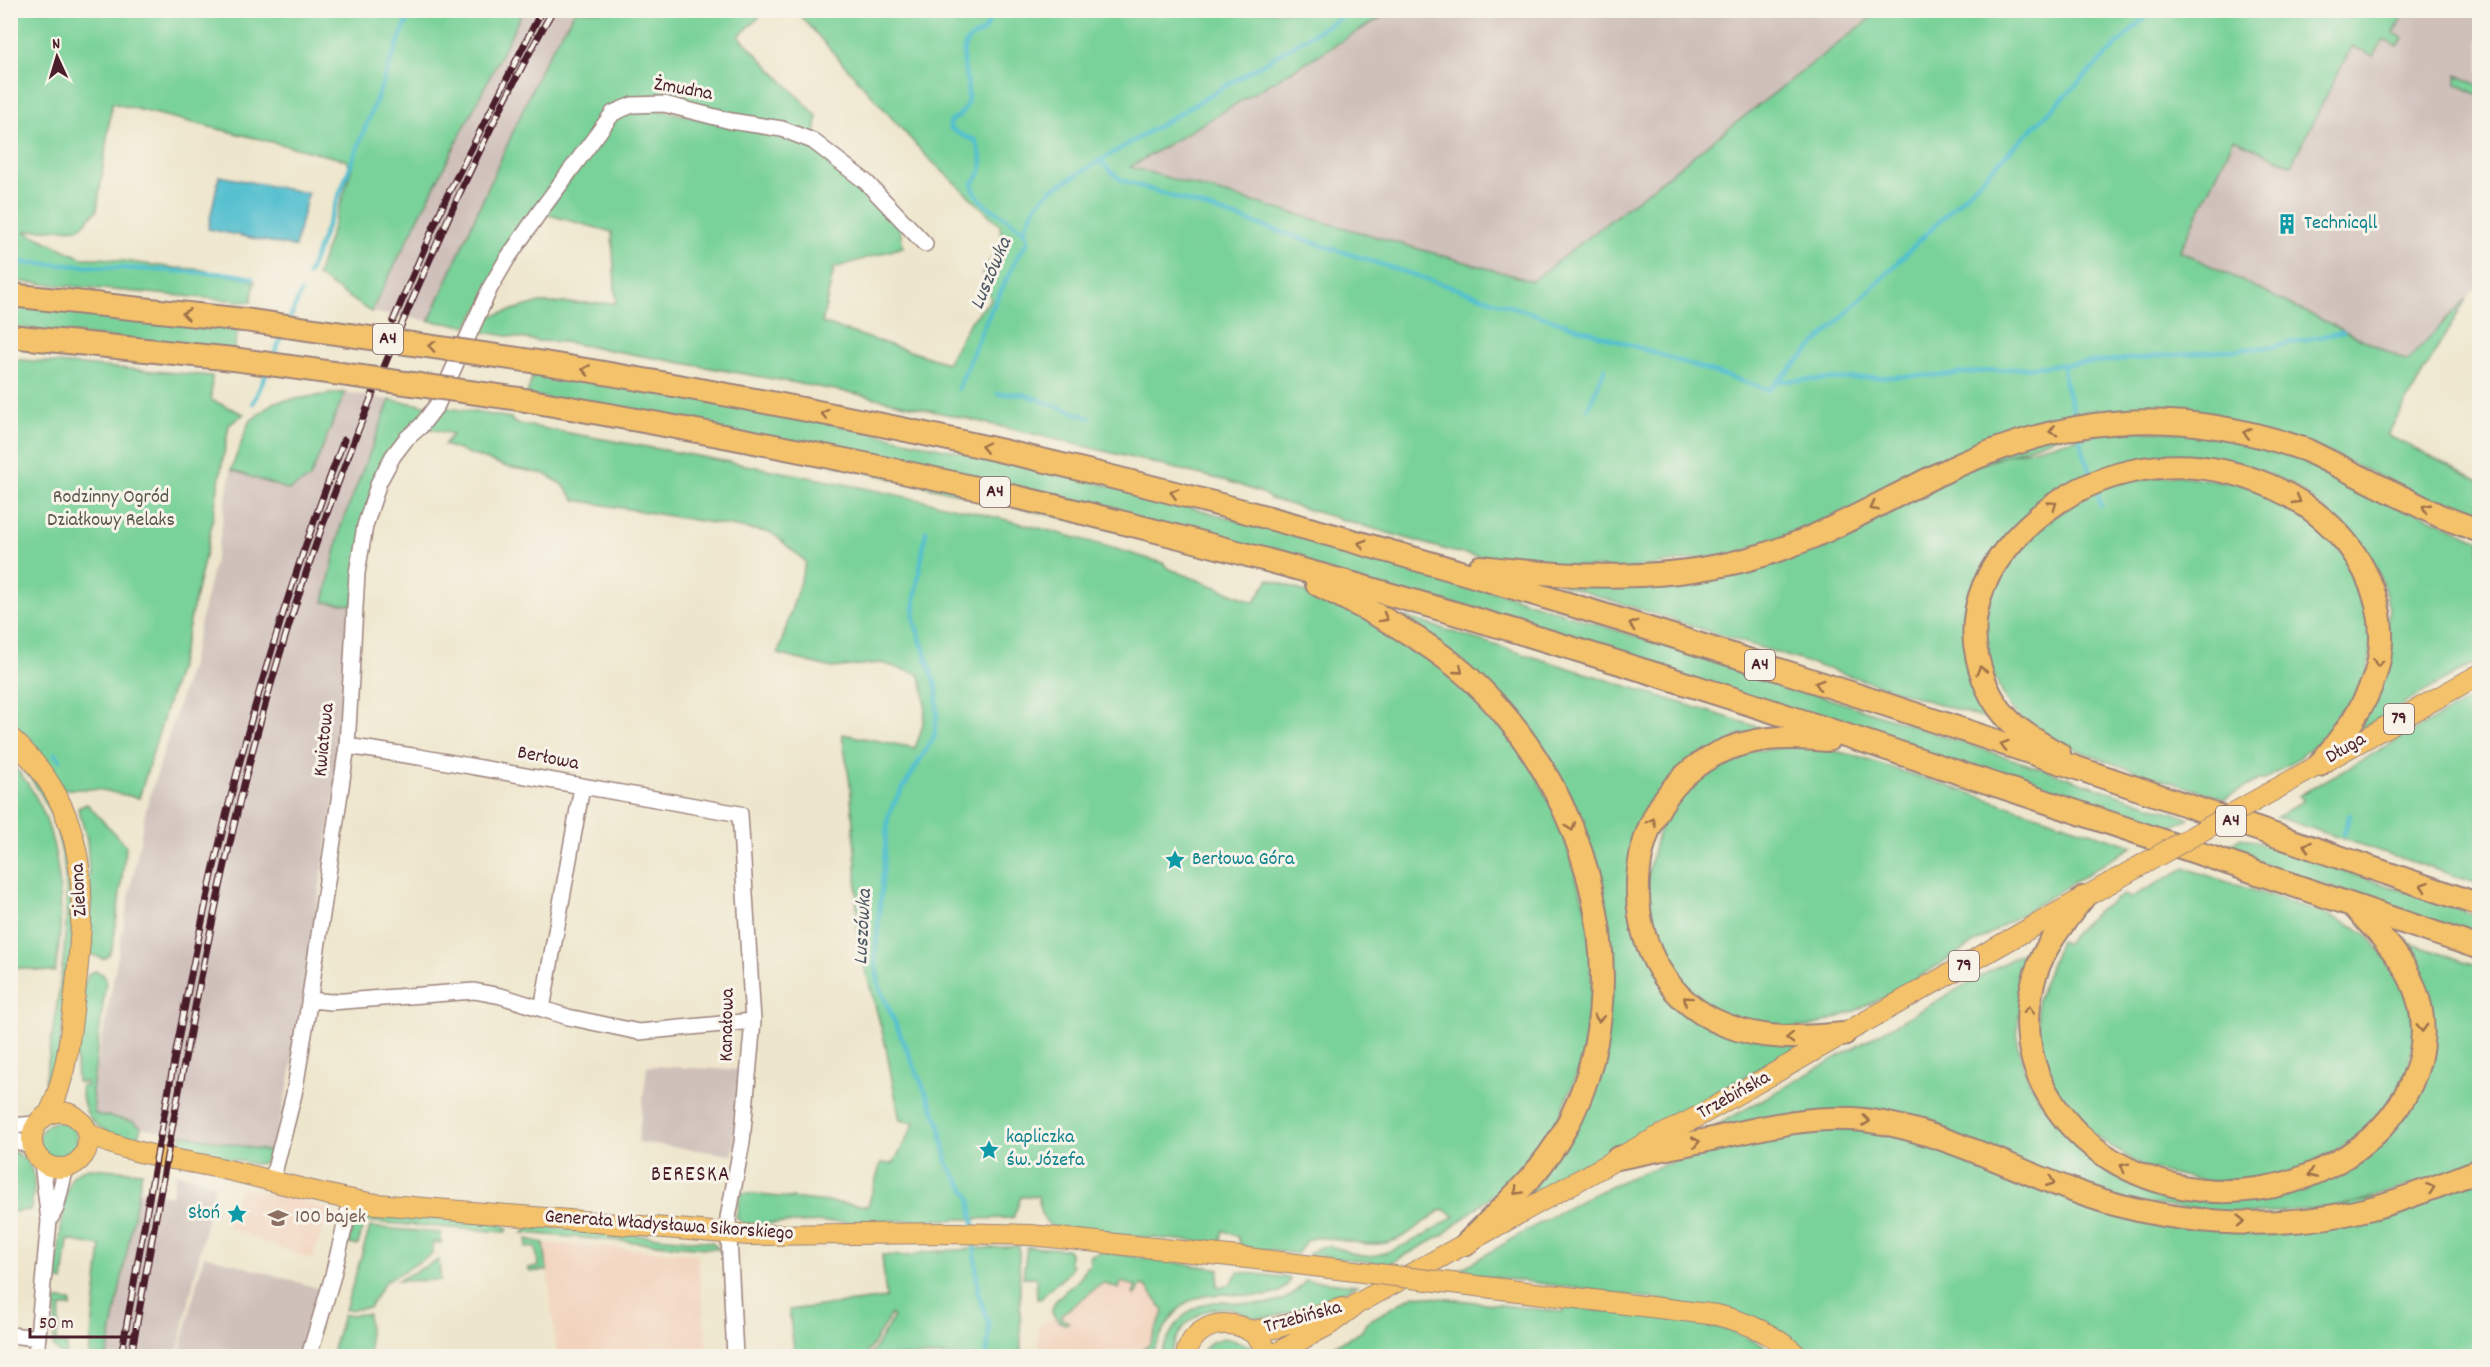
<svg xmlns="http://www.w3.org/2000/svg" width="2490" height="1367" font-family="Dekko,sans-serif">
	<style>
		.built { fill: #f2d4be }
		.industrial { fill: #cfc0ba }
		.green { fill: #79d299; stroke: #627862; stroke-width: 1.5 }
		.water { fill: #54c0cf; stroke: #4f707d; stroke-width: 1.5 }
		.lines { fill: none; stroke-linecap: round; stroke-linejoin: round }
		.stream { stroke: #54c0cf; stroke-width: 4.5 }
		.minor-casing { stroke: #9c827c; stroke-width: 18 }
		.major-casing { stroke: #9c827c; stroke-width: 22 }
		.highway-casing { stroke: #9c827c; stroke-width: 26 }
		.minor { stroke: #fff; stroke-width: 15 }
		.major { stroke: #f3c26a; stroke-width: 20 }
		.highway { stroke: #f3c26a; stroke-width: 22 }
		.rail-casing { stroke: #4a1f2b; stroke-width: 7 }
		.rail { stroke: #f7f3e8; stroke-width: 4.5; stroke-dasharray: 14; stroke-linecap: butt }
		.major-bridge-casing { stroke: #9c827c; stroke-width: 22; stroke-linecap: butt }
		.highway-bridge-casing { stroke: #9c827c; stroke-width: 26; stroke-linecap: butt }
		.major-bridge { stroke: #f3c26a; stroke-width: 20 }
		.highway-bridge { stroke: #f3c26a; stroke-width: 22 }
		.oneway { stroke: #9e704a }
		.labels { text-anchor: middle; dominant-baseline: central; stroke-width: 6; stroke-linejoin: round; paint-order: stroke }
		.shield { fill: #f7f3e8; stroke: #7e5f64; stroke-width: 1.5 }
		.shield-label { font-size: 18px; font-weight: bold; fill: #4a1f2b }
		.street-label { font-size: 20px; fill: #4a1f2b; stroke: #f7f3e8 }
		.culture-label { font-size: 20px; fill: #0d838f; stroke: #f7f3e8; text-anchor: start }
		.park-label { font-size: 20px; fill: #58554c; stroke: #f7f3e8 }
		.education-label { font-size: 20px; fill: #785e54; stroke: #f7f3e8; text-anchor: start }
		.water-label { font-size: 21px; font-style: italic; fill: #4e5764; stroke: #f7f3e8 }
		.neighbourhood-label { font-size: 21px; letter-spacing: 1.5px; fill: #4a1f2b; stroke: #f7f3e8 }
	</style>
	<rect width="100%" height="100%" fill="#f7f3e8"/>
	<filter id="ink" filterUnits="userSpaceOnUse"><feTurbulence type="fractalNoise" baseFrequency=".0167" numOctaves="2"/><feDisplacementMap in="SourceGraphic" scale="12" xChannelSelector="R" yChannelSelector="G"/><feConvolveMatrix kernelMatrix="1 2 1 2 8 2 1 2 1" color-interpolation-filters="sRGB"/></filter>
	<filter id="wash" filterUnits="userSpaceOnUse"><feTurbulence type="fractalNoise" baseFrequency=".008" numOctaves="4" result="noise"/><feDisplacementMap in="SourceGraphic" scale="24" xChannelSelector="R" yChannelSelector="G"/><feGaussianBlur stdDeviation="1.35" result="paint"/><feColorMatrix in="noise" values="0 0 0 0 0 0 0 0 0 0 0 0 0 0 0 0 0 1.4 0 .05"/><feComposite in="paint" operator="in"/></filter>
	<g filter="url(#wash)">
		<rect width="100%" height="100%" fill="#eee6cc"/>
		<path class="built" d="M240,1189L276,1194L329,1209L312,1260L227,1227Z
			M544,1243L697,1254L708,1356H557Z
			M1086,1267L1146,1282L1171,1317L1149,1356H1039L1038,1327L1054,1318L1052,1308L1056,1299L1079,1280Z"/>
		<path class="industrial" d="M523,11H575L544,62L429,321L371,312Z
			M1392,11H1880L1532,281L1129,167Z
			M2370,11H2479V285L2408,361L2180,251L2234,139L2291,165Z
			M345,392L390,400L341,526L324,602L353,605L342,750L289,1083L272,1152L141,1127L132,1121L95,1115L92,1091L146,809L191,664L219,542L231,470L289,490L310,478Z
			M647,1066L744,1070L733,1155L638,1142Z
			M176,1173L215,1184L177,1356H107L139,1190L172,1196Z
			M204,1255L321,1289L301,1356H179Z"/>
		<path class="green" d="M12,11V10L523,11L371,312L317,276L352,168L345,160L112,103L97,210L80,228L24,231L82,258H101L176,268L198,269L255,281L251,302L11,281Z
			M575,11H766L739,36L817,116L815,139L665,99L647,97L619,104L467,326L429,321L544,62Z
			M796,11H1392L1130,167L1532,281L1880,11H2405L2394,33L2403,38L2398,46L2383,40L2374,56L2352,46L2291,165L2234,139L2180,251L2407,361L2466,299L2387,435L2479,481V523L2310,444L2123,413L1737,553L1627,569L1518,563L1454,552L1271,499L1262,493L1227,481L1034,434L858,394L564,342L538,341L477,331L481,319L537,303H616L612,232L545,214L614,120L623,114L648,108L781,133L812,145L898,219L903,247L834,268L822,323L947,363L969,324L991,299L982,273L1002,242L1000,225L925,155Z
			M2457,75L2479,86V96L2457,84Z
			M10,305L239,327L233,351L11,327Z
			M10,359L212,376L211,400L244,414L229,425L209,539L181,660L139,798L97,789H63L51,770L11,725Z
			M536,365L810,419L1098,483L1347,549L1513,597L1886,717L2189,818L2162,832L1529,626L527,394Z
			M345,392L310,478L289,490L231,470L249,422L274,402Z
			M390,400L431,406L390,451L353,605L324,602L341,526Z
			M442,407L511,418L514,423C731,463 952,497 1163,563L1170,569L1254,602L1269,579L1346,607L1407,640L1462,682L1487,707L1530,764L1560,823L1588,917L1593,999L1586,1052L1555,1128L1512,1186L1508,1183L1441,1236L1389,1264L1308,1255C1329,1235 1343,1255 1365,1256C1389,1257 1435,1230 1454,1216L1443,1209C1427,1218 1413,1233 1396,1240C1369,1251 1341,1236 1313,1238L1306,1241L1297,1254L1241,1247L1238,1237L1223,1230L1220,1243L1061,1231C1043,1226 1041,1212 1038,1196L1021,1197L1013,1218L743,1224L736,1217L741,1193L868,1206L881,1163L893,1164L915,1123L900,1120L884,1038L858,943L856,865L850,784L842,734L915,748C926,721 929,702 919,674L881,663L832,668L778,654L806,562L772,533L575,500L563,485L545,474L507,467L444,445L453,434L426,428Z
			M2112,430L2211,433L2302,458L2479,540V660L2361,729L2389,609L2384,588L2374,564L2361,543L2343,524L2292,484L2254,468L2221,459L2193,456L2160,457L2100,470L1974,587L1998,723L1560,584L1678,581L1987,460Z
			M2176,475L2244,484L2304,515L2345,555L2367,594L2372,630L2370,658L2365,682L2335,727L2320,741L2290,764L2265,780H2258L2225,799C2165,779 2071,757 2022,719C2011,711 2005,698 1999,686C1961,615 2007,545 2068,507C2083,497 2105,487 2122,482C2139,478 2159,478 2176,475Z
			M1405,617L1768,730L1737,736L1637,834L1665,988L1798,1047L1513,1206L1541,1178L1609,1000L1559,786Z
			M2479,694V884L2277,817L2304,800L2298,796Z
			M1809,745L1852,755L2133,846L1893,993L1855,1011L1825,1022L1808,1027L1769,1028L1713,1011L1676,978L1652,935L1645,883L1663,815L1695,778L1740,752Z
			M11,748C21,761 34,774 42,788C95,874 66,991 54,1086L45,1082C59,979 99,836 11,757Z
			M11,764C62,812 67,907 55,972L11,967Z
			M87,804L126,846L113,946L109,955L103,959L92,955L87,943L91,908L87,839L78,808Z
			M2241,837L2479,916V937L2221,850Z
			M2185,868L2325,914L2355,927L2367,935L2403,979L2415,1028L2407,1077L2367,1132L2301,1171L2216,1184L2143,1167L2080,1126L2040,1062L2037,1001L2060,940L2065,944C2082,923 2100,907 2124,895L2130,898Z
			M2391,937L2479,966V1163L2345,1206L2241,1215L2131,1202L1912,1124L1714,1127L2041,942C2034,966 2020,999 2018,1023C2015,1052 2028,1082 2043,1106L2149,1185L2324,1175L2426,1063Z
			M95,971L103,974L106,980L92,1091L95,1114L132,1121L141,1127L138,1140C102,1132 83,1127 81,1085L86,1086V1082H77C75,1050 74,1000 89,973Z
			M39 1141a19 19 0 1 1 38 0a19 19 0 1 1-38 0Z
			M1878,1129L2215,1228L2479,1180V1356H1810L1784,1335L1670,1301L1456,1272C1537,1225 1618,1171 1711,1152V1147L1783,1130Z
			M182,1134L272,1152L263,1163L254,1164L179,1149Z
			M11,1150C38,1163 37,1185 30,1210L11,1212Z
			M89,1168L142,1172L107,1356H89L101,1246L68,1240L63,1282L56,1279C59,1259 62,1190 73,1176C78,1171 82,1170 89,1168Z
			M369,1213L500,1223L508,1229L505,1232L371,1222L363,1220L360,1216Z
			M363,1226L358,1245L348,1244L353,1227Z
			M532,1226L712,1242L719,1249L523,1233Z
			M370,1227L441,1233V1243L433,1242L432,1254L385,1282L369,1308L345,1310Z
			M527,1239L544,1243L547,1270L530,1272L528,1268L538,1267L536,1247L526,1248Z
			M1019,1246L1021,1356H870L893,1318L891,1314L866,1356H795L789,1310L886,1298L882,1255L907,1256L926,1252Z
			M1027,1247L1067,1249L1070,1253L1069,1264L1073,1265C1067,1280 1050,1284 1042,1298L1037,1299L1036,1277H1023Z
			M1102,1252L1219,1269L1217,1286L1221,1288L1230,1284L1238,1272L1290,1278C1282,1306 1243,1293 1223,1294C1211,1294 1197,1297 1187,1303C1168,1315 1161,1338 1149,1356H1133L1149,1345L1164,1311L1146,1286L1141,1285L1136,1295L1133,1294L1136,1286L1121,1282L1119,1289L1103,1283L1062,1314L1061,1319L1069,1322L1066,1324L1059,1322L1052,1313C1052,1292 1081,1287 1086,1267H1089L1091,1255Z
			M439,1260L440,1280L396,1281Z
			M1306,1280L1358,1285C1330,1297 1292,1315 1263,1318C1252,1319 1242,1311 1232,1309C1201,1303 1176,1328 1170,1356H1159C1166,1342 1172,1328 1183,1317C1224,1278 1267,1332 1306,1280Z
			M1414,1295L1563,1312L1564,1307C1630,1314 1726,1315 1779,1356H1361L1324,1351L1361,1332L1367,1322Z
			M60,1300L71,1301V1307H61L56,1343L67,1345L66,1356H62L53,1346L56,1302Z
			M368,1314L370,1356H331L343,1315Z
			M1223,1338C1235,1339 1244,1346 1256,1347L1259,1356H1200L1209,1343Z"/>
		<path class="water" d="M219,176L308,193L295,247L208,229Z"/>
		<g class="lines">
			<path class="stream" d="M1098,160L1121,180L1769,390L2152,10
				M1023,231L1037,204L1051,190L1353,10
				M10,262L230,274L252,278
				M308,275L411,10
				M289,321L301,292
				M272,359L284,331
				M2063,365L2065,383L2075,417
				M1779,381L1940,375L2269,347L2343,332
				M958,389L986,321L1019,254C1022,248 1029,245 1027,238C1022,219 977,211 972,184C975,180 980,175 981,171C984,163 978,146 975,140L963,136L950,128V123C954,118 961,115 964,110C975,91 960,69 964,49C968,28 993,42 988,10
				M998,394H1023L1090,418
				M253,403L268,370
				M1588,409L1605,368
				M2079,436L2090,474
				M2097,492L2101,506
				M926,531L915,598L914,620L937,689V713L934,737L895,801L888,817L875,958L879,986L939,1123L948,1165L970,1197L974,1227
				M55,754L60,760
				M2344,834L2350,815
				M974,1239L978,1293L989,1325L987,1356
				M1746,1356H1747"/>
		</g>
	</g>
	<g filter="url(#ink)">
		<g class="lines">
			<g class="minor-casing">
				<path id="minor" d="M347,746L419,757L740,814L753,1021L742,1142L728,1218L735,1356
					M310,1000L331,1002L474,991L501,996L568,1017L639,1032L753,1021
					M542,1009L582,787
					M10,1126L36,1124
					M10,1138L32,1147
					M272,1181L294,1094L307,1016L347,746L357,573L365,526L379,482L393,456L406,439L421,426L437,405L490,288L507,259L541,210L613,113L632,105L664,104L731,121L782,129L813,141L866,182L925,244
					M49,1221L56,1208L66,1167
					M10,1335L38,1338
					M36,1356L49,1221L42,1162
					M309,1356L332,1279L351,1200"/>
			</g>
			<g class="major-casing">
				<path id="major" d="M10,737C92,813 86,893 75,994C70,1035 67,1076 49,1114
					M2276,789L2480,674
					M32 1140a28 28 0 1 1 56 0a28 28 0 1 1-56 0Z
					M87,1133C128,1154 171,1158 215,1167C269,1179 322,1196 377,1204L749,1235L955,1233L1031,1235L1239,1257
					M1493,1288L1717,1315C1749,1323 1774,1334 1798,1356
					M1249,1331L1276,1328L1342,1308
					M1186,1356C1194,1312 1258,1315 1268,1356
					M1274,1356L1282,1350L1329,1325L1357,1304L1642,1145L1697,1117L2108,884"/>
			</g>
			<g class="highway-casing">
				<path id="highway" d="M10,295L244,320
					M10,336L233,359
					M532,361C722,392 913,428 1100,474C1568,590 2024,750 2480,905
					M519,399C744,438 970,482 1191,540C1627,653 2052,805 2480,948
					M1480,567C1576,578 1670,583 1763,555C1825,536 1880,503 1937,475C2062,414 2173,404 2306,450L2440,516L2480,531
					M1317,584C1368,610 1420,635 1464,673C1587,782 1646,983 1564,1131C1540,1175 1500,1209 1466,1244
					M1828,740C1788,736 1751,736 1714,755C1610,810 1612,979 1723,1024C1763,1041 1802,1038 1844,1034
					M2059,754C2042,744 2024,735 2010,721C1989,700 1979,673 1975,644C1971,604 1987,570 2013,541C2080,467 2178,447 2270,486C2309,503 2346,533 2365,572C2403,650 2369,705 2319,765
					M2083,898C2073,911 2062,924 2053,938C2023,984 2019,1045 2047,1093C2103,1192 2237,1217 2333,1164C2367,1146 2395,1119 2411,1084C2425,1053 2427,1019 2414,987C2402,956 2377,932 2355,908
					M1618,1158C1648,1152 1677,1146 1707,1140C1758,1129 1810,1114 1864,1120C1936,1129 2002,1164 2069,1189C2162,1225 2272,1233 2368,1209C2407,1199 2443,1184 2480,1170"/>
			</g>
			<use href="#minor" class="minor"/>
			<use href="#major" class="major"/>
			<use href="#highway" class="highway"/>
			<g class="rail-casing">
				<path id="rail" d="M393,321L447,196L542,10
					M121,1356C150,1195 177,1032 213,871C246,725 290,580 344,440
					M131,1356C168,1153 201,949 253,749C290,608 339,472 396,338C443,226 493,116 553,10"/>
			</g>
			<use href="#rail" class="rail"/>
			<g class="major-bridge-casing">
				<path id="major-bridge" d="M2108,884L2276,789
					M1239,1257L1493,1288"/>
			</g>
			<g class="highway-bridge-casing">
				<path id="highway-bridge" d="M244,320L532,361
					M233,359L519,399"/>
			</g>
			<use href="#major-bridge" class="major-bridge"/>
			<use href="#highway-bridge" class="highway-bridge"/>
		</g>
		<defs><path id="oneway-chevron" d="M-2-3.5L2.5 0L-2 3.5" fill="none" stroke-width="1.6" stroke-linecap="round" stroke-linejoin="round" transform="scale(1.5)"/></defs>
		<g class="oneway">
			<use href="#oneway-chevron" transform="translate(186 314) rotate(-174)"/>
			<use href="#oneway-chevron" transform="translate(432 346) rotate(-172)"/>
			<use href="#oneway-chevron" transform="translate(586 370) rotate(-171)"/>
			<use href="#oneway-chevron" transform="translate(825 414) rotate(-169)"/>
			<use href="#oneway-chevron" transform="translate(2053 431) rotate(166)"/>
			<use href="#oneway-chevron" transform="translate(2247 433) rotate(-168)"/>
			<use href="#oneway-chevron" transform="translate(985 447) rotate(-168)"/>
			<use href="#oneway-chevron" transform="translate(1174 493) rotate(-166)"/>
			<use href="#oneway-chevron" transform="translate(2297 500) rotate(31)"/>
			<use href="#oneway-chevron" transform="translate(2053 505) rotate(-35)"/>
			<use href="#oneway-chevron" transform="translate(1874 507) rotate(153)"/>
			<use href="#oneway-chevron" transform="translate(2426 508) rotate(-153)"/>
			<use href="#oneway-chevron" transform="translate(1362 544) rotate(-164)"/>
			<use href="#oneway-chevron" transform="translate(1384 618) rotate(29)"/>
			<use href="#oneway-chevron" transform="translate(1633 625) rotate(-162)"/>
			<use href="#oneway-chevron" transform="translate(2378 663) rotate(100)"/>
			<use href="#oneway-chevron" transform="translate(1459 670) rotate(41)"/>
			<use href="#oneway-chevron" transform="translate(1981 670) rotate(-106)"/>
			<use href="#oneway-chevron" transform="translate(1819 684) rotate(-162)"/>
			<use href="#oneway-chevron" transform="translate(2004 745) rotate(-162)"/>
			<use href="#oneway-chevron" transform="translate(1652 822) rotate(-65)"/>
			<use href="#oneway-chevron" transform="translate(1571 827) rotate(69)"/>
			<use href="#oneway-chevron" transform="translate(2307 846) rotate(-161)"/>
			<use href="#oneway-chevron" transform="translate(2424 886) rotate(-161)"/>
			<use href="#oneway-chevron" transform="translate(1687 1000) rotate(-138)"/>
			<use href="#oneway-chevron" transform="translate(2029 1010) rotate(-84)"/>
			<use href="#oneway-chevron" transform="translate(1599 1018) rotate(97)"/>
			<use href="#oneway-chevron" transform="translate(2422 1028) rotate(88)"/>
			<use href="#oneway-chevron" transform="translate(1790 1038) rotate(179)"/>
			<use href="#oneway-chevron" transform="translate(1866 1121) rotate(7)"/>
			<use href="#oneway-chevron" transform="translate(1696 1142) rotate(-11)"/>
			<use href="#oneway-chevron" transform="translate(2124 1167) rotate(-153)"/>
			<use href="#oneway-chevron" transform="translate(2312 1174) rotate(157)"/>
			<use href="#oneway-chevron" transform="translate(2051 1182) rotate(22)"/>
			<use href="#oneway-chevron" transform="translate(2431 1188) rotate(-20)"/>
			<use href="#oneway-chevron" transform="translate(1518 1191) rotate(133)"/>
			<use href="#oneway-chevron" transform="translate(2241 1221) rotate(1)"/>
		</g>
	</g>
	<defs>
		<g id="building-bare" transform="scale(1.62)"><path d="M-4-6H4V6H1V3H-1V6H-4ZM-2.5-4.3h1.7v1.8h-1.7ZM.8-4.3h1.7v1.8H.8ZM-2.5-1h1.7V.8h-1.7ZM.8-1h1.7V.8H.8Z" fill="#0f9aa8" stroke="#f7f3e8" stroke-width="2.5" paint-order="stroke"/></g>
		<g id="sight-bare" transform="scale(1.62)"><path d="M0-6L1.8-2.2L6-1.7L2.9 1.2L3.7 5.4L0 3.3L-3.7 5.4L-2.9 1.2L-6-1.7L-1.8-2.2Z" fill="#0f9aa8" stroke="#f7f3e8" stroke-width="2.5" paint-order="stroke"/></g>
		<g id="school-bare" transform="scale(1.62)"><path d="M0-5L7-2L0 1L-7-2ZM-4 1L0 2.5L4 1V4Q0 6-4 4Z" fill="#8d6e63" stroke="#f7f3e8" stroke-width="2.5" paint-order="stroke"/></g>
	</defs>
	<g fill-rule="evenodd">
		<use href="#building-bare" x="2287" y="224"/>
		<use href="#sight-bare" x="1175" y="860"/>
		<use href="#sight-bare" x="989" y="1150"/>
		<use href="#sight-bare" x="237" y="1214"/>
		<use href="#school-bare" x="278" y="1218"/>
	</g>
	<g class="labels">
		<g class="shield">
			<rect x="373" y="324" width="30" height="30" rx="4.5"/>
			<rect x="980" y="477" width="30" height="30" rx="4.5"/>
			<rect x="1745" y="650" width="30" height="30" rx="4.5"/>
			<rect x="2384" y="704" width="30" height="30" rx="4.5"/>
			<rect x="2216" y="806" width="30" height="30" rx="4.5"/>
			<rect x="1949" y="951" width="30" height="30" rx="4.5"/>
		</g>
		<g class="shield-label">
			<text x="388" y="339">A4</text>
			<text x="995" y="492">A4</text>
			<text x="1760" y="665">A4</text>
			<text x="2399" y="719">79</text>
			<text x="2231" y="821">A4</text>
			<text x="1964" y="966">79</text>
		</g>
		<g class="street-label">
			<text transform="translate(683 90) rotate(10)">Żmudna</text>
			<text transform="translate(325 740) rotate(-84)">Kwiatowa</text>
			<text transform="translate(2346 749) rotate(-30)">Długa</text>
			<text transform="translate(548 759) rotate(11)">Berłowa</text>
			<text transform="translate(80 890) rotate(-93)">Zielona</text>
			<text transform="translate(728 1025) rotate(-89)">Kanałowa</text>
			<text transform="translate(1734 1096) rotate(-29)">Trzebińska</text>
			<text transform="translate(669 1226) rotate(4)">Generała Władysława Sikorskiego</text>
			<text transform="translate(1303 1318) rotate(-15)">Trzebińska</text>
		</g>
		<g class="culture-label">
			<text x="2304" y="224">Technicqll</text>
			<text x="1192" y="860">Berłowa Góra</text>
			<text x="1006" y="1138">kapliczka<tspan x="1006" dy="23">św. Józefa</tspan></text>
			<text x="220" y="1214" text-anchor="end">Słoń</text>
		</g>
		<g class="park-label">
			<text x="111" y="498">Rodzinny Ogród<tspan x="111" dy="23">Działkowy Relaks</tspan></text>
		</g>
		<g class="education-label">
			<text x="295" y="1218">100 bajek</text>
		</g>
		<g class="water-label">
			<text transform="translate(992 274) rotate(-67)">Luszówka</text>
			<text transform="translate(864 927) rotate(-87)">Luszówka</text>
		</g>
		<g class="neighbourhood-label">
			<text x="691" y="1176">BERESKA</text>
		</g>
	</g>
	<rect width="2490" height="1367" fill="none" stroke="#f7f3e8" stroke-width="36"/>
	<g transform="translate(57 57) rotate(356)" stroke="#f7f3e8" stroke-width="4.5" paint-order="stroke">
	<path d="M0-4.5L10 22L0 15L-10 22Z" fill="#4a1f2b"/>
	<text y="-9" font-size="16" font-weight="bold" text-anchor="middle" fill="#4a1f2b">N</text>
	</g>
	<path d="M30 1328v9h105v-9" fill="none" stroke="#4a1f2b" stroke-width="3"/>
	<text x="39" y="1328" font-size="18" fill="#4a1f2b" stroke="#f7f3e8" stroke-width="4.5" paint-order="stroke">50 m</text>
</svg>
